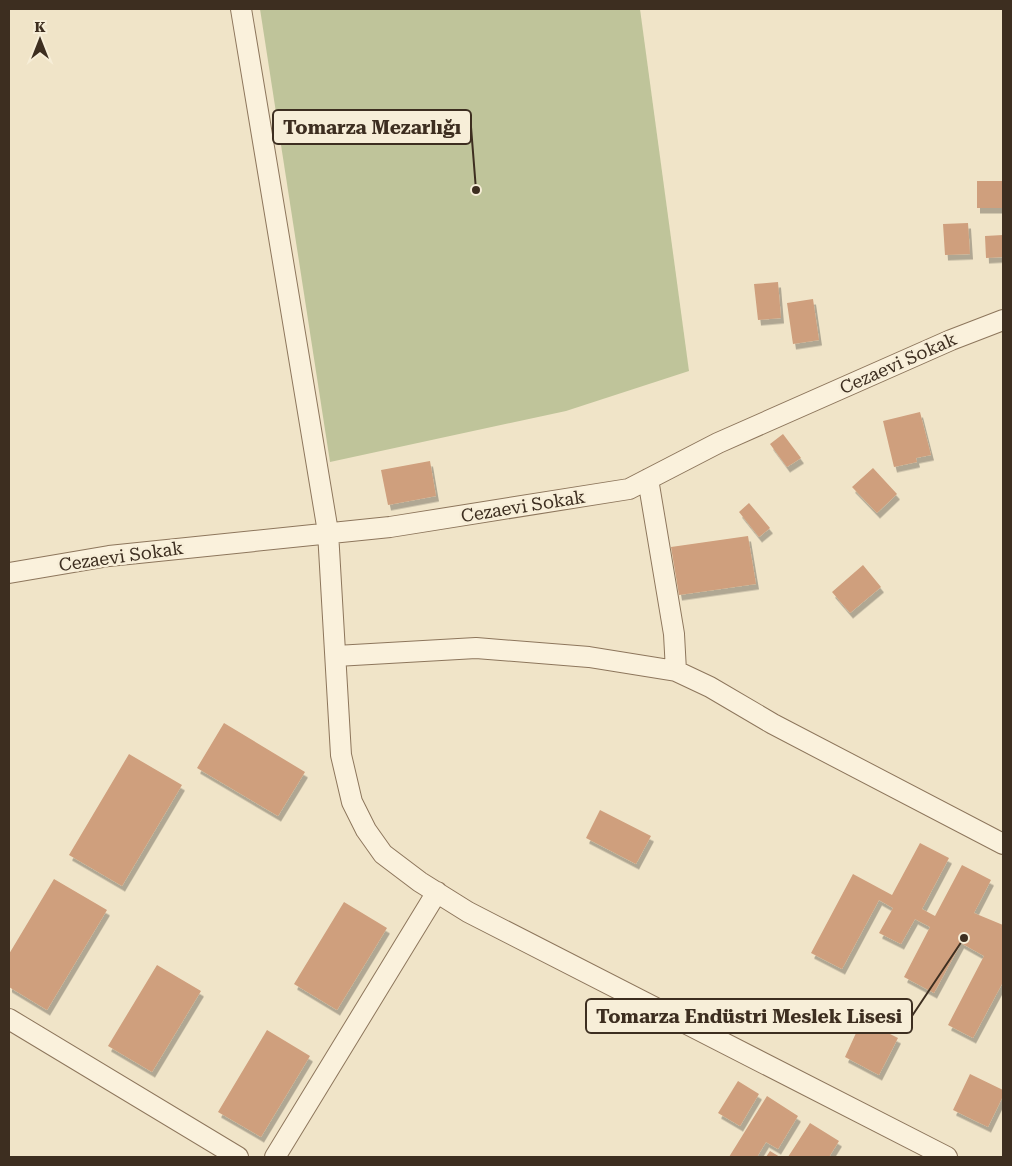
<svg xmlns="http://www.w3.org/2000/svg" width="1012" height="1166" font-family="'Roboto Serif',serif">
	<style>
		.cemetery { fill: #bfc49a }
		.building { fill: #cf9f7d; filter: url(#shadow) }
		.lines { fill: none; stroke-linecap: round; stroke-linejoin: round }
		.street-casing { stroke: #8d765c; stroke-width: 22 }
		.street { stroke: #faf1dc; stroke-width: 20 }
		.labels { text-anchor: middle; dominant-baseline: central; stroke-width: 5; stroke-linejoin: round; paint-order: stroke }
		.street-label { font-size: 18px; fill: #3d2e20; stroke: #f7eed8 }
		.leader { fill: none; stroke: #3d2e20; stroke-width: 2 }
		.callout-dot { fill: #3d2e20; stroke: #f7eed8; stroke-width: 2 }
		.callout { fill: #f7eed8; stroke: #3d2e20; stroke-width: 2 }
		.callout-label { font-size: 19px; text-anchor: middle; font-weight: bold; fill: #3d2e20 }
	</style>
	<defs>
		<filter id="shadow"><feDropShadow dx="3" dy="5.5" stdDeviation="0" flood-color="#0004"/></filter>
	</defs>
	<rect width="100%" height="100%" fill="#f0e4c8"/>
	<path class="cemetery" d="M260,9H640L689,371L566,411L330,462Z"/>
	<path class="building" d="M977,181H1003V208H977Z
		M968,223L970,254L945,255L943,224Z
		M1003,235V257L986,258L985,236Z
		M778,282L781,318L758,320L754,284Z
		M813,299L819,340L793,344L787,303Z
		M920,412L931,455L916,458L917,462L894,467L883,421Z
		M783,434L801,458L787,467L770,444Z
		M430,461L436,496L388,505L381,470Z
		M873,468L897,494L877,513L852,487Z
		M749,503L770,528L759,537L739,512Z
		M748,536L756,584L679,595L671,547Z
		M863,565L881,587L850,613L832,592Z
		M224,723L305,772L278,816L197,768Z
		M129,754L182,785L122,886L69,855Z
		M600,810L651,836L636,864L586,838Z
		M920,843L949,858L922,909L935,916L962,865L991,880L974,913L1003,925V982L973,1038L948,1025L984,956L961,943L934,993L904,977L930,927L915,919L901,944L879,933L893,908L879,900L842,969L811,953L853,874L892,895Z
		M54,879L107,910L47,1010L9,987V954Z
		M344,902L387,928L337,1010L294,984Z
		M157,965L201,991L152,1072L108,1046Z
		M862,1020L898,1038L879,1075L845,1057Z
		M267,1030L310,1056L261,1137L218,1112Z
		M970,1074L1003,1090V1096L988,1127L953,1110Z
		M738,1081L759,1094L740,1126L718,1113Z
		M767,1096L798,1116L778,1149L766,1142L757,1157H729Z
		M810,1123L839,1141L829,1157H788Z
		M770,1151L780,1157H766Z"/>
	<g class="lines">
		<g class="street-casing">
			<path id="street" d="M241,9L328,532L341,755L352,802L366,830L383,854L420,882L468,912L947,1157
				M648,479L674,634L676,671L710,687L773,724L1003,844
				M9,573L109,556L390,527L629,489L718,443L951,340L1003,320
				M336,656L476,648L589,657L676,671
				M9,1019L238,1157
				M275,1157L437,892"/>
		</g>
		<use href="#street" class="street"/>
	</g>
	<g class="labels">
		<g class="street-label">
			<text transform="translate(898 363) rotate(-24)">Cezaevi Sokak</text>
			<text transform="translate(523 506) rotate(-9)">Cezaevi Sokak</text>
			<text transform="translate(121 556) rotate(-8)">Cezaevi Sokak</text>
		</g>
	</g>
	<path class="leader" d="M476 190L471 127M964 938L912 1016"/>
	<g class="callout-dot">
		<circle cx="476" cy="190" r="5"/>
		<circle cx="964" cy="938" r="5"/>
	</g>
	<g class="callout">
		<rect x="273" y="110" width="198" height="34" rx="5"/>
		<rect x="586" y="999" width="326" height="34" rx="5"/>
	</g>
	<g class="callout-label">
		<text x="372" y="134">Tomarza Mezarlığı</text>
		<text x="749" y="1023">Tomarza Endüstri Meslek Lisesi</text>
	</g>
	<rect width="1012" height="1166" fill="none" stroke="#3d2e20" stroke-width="20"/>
	<g transform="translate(40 40)" stroke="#f7eed8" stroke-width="4" paint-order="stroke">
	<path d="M0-4L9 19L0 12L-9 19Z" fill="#3d2e20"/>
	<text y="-8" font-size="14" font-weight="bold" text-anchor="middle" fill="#3d2e20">K</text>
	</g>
</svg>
